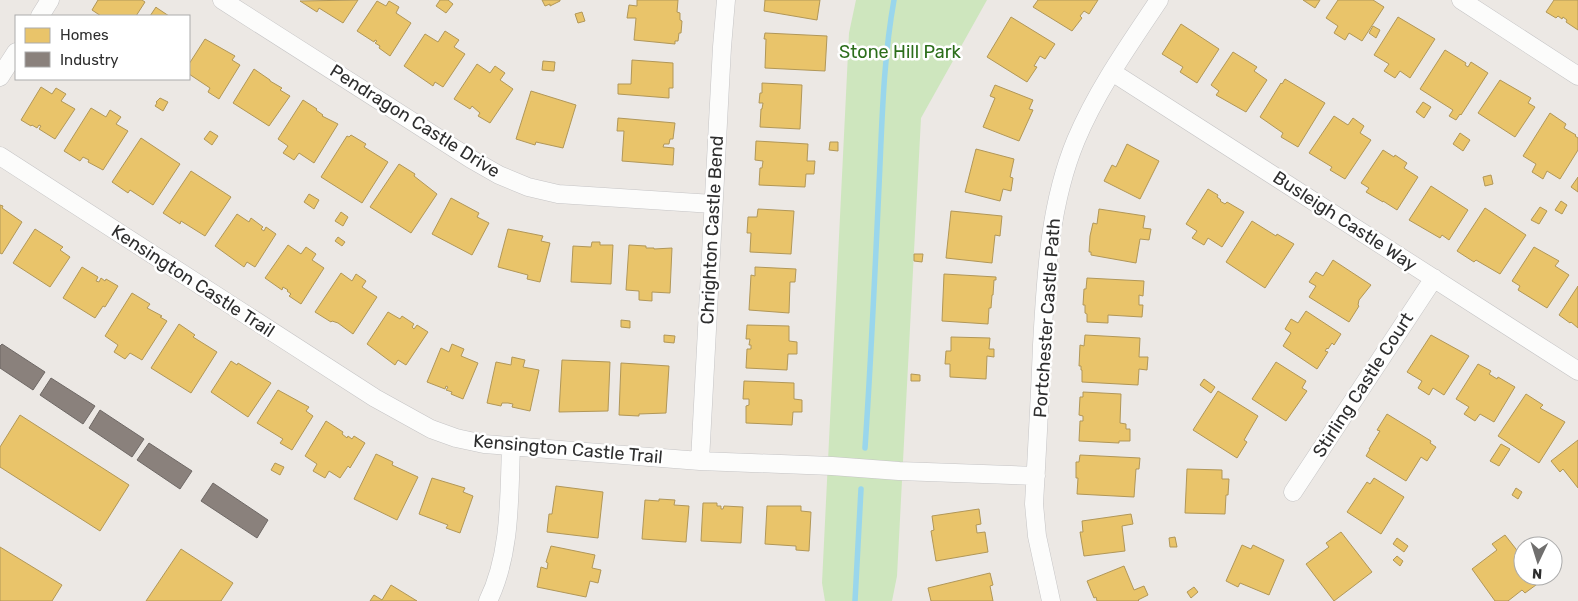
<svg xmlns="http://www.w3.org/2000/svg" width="1578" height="601" font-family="Rubik,sans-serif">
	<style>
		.green { fill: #cee6be }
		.homes { fill: #e9c46a; stroke: #b19758 }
		.industry { fill: #8a817c; stroke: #6e6865 }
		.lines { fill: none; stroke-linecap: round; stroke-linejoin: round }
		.stream { stroke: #99d6ec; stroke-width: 5.5 }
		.minor-casing { stroke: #c5c4c5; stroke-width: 19 }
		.minor { stroke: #fcfcfb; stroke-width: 18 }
		.labels { text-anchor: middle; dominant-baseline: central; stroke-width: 5; stroke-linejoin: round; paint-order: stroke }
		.park-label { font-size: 18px; fill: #2c6e1b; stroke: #fff }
		.street-label { font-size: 18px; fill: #2e2e2e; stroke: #fff }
	</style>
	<rect width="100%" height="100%" fill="#ece8e4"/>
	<path class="green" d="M856,0H987L921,118L897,576L892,601H825L822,583L849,33Z"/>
	<path class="homes" d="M98,0H142L145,2L136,16H101L92,10Z
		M358,0L343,23L319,8L317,12L300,1Z
		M440,0H448L453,4L446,13L436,6Z
		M542,0H560V1L550,6V4L545,6Z
		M637,0H678L677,12L680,13V20L682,21L681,33H679L678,41H675V44L634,40L636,18H627L629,5L637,6Z
		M765,0H820L817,20L764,11Z
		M1038,0H1098L1089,14L1084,11L1080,16L1082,18L1072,31L1033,7Z
		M1303,0H1320L1315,8Z
		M1338,0H1373L1384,7L1362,41L1349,33L1345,40L1334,33L1338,26L1326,18Z
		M1554,0H1578V30L1566,22L1567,20L1563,17L1562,19L1558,16L1556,18L1546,12Z
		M377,1L386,6L389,1L399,7L396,13L411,23L390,56L379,48L380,46L375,43L377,41L375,40L374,42L357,31Z
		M156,7L157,8L169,16H150Z
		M582,12L585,21L578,23L575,14Z
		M1011,17L1055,44L1045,59L1040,56L1034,66L1037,67L1027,82L987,57Z
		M1398,17L1435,39L1410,78L1400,71L1395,78L1384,71L1389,64L1374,55Z
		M1181,24L1219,49L1197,83L1180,72L1183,67L1162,54Z
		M1373,26L1380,30L1376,38L1369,33Z
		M445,31L459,40L454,47L465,54L443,87L435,82L433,86L404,66L425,34L438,42Z
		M765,33L827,36L825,71L765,68L766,39H764Z
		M205,39L235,56L232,60L240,65L219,99L208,92L210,88L189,74V64Z
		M1445,50L1466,63L1465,65L1468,67L1471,62L1488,73L1461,115L1460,114L1456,120L1449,116L1453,110L1420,89Z
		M1233,52L1257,67L1254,71L1267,80L1246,112L1216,95L1219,91L1211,85Z
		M632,60L673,63V88H669V98L618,94V84H631Z
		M543,61L555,62L554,71L542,70Z
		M477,64L490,73L495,66L505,73L500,80L513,89L490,123L478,116L480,113L472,106L470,109L454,99Z
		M254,69L270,80V81L282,88L280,90L290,96L269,126L233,103Z
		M1285,79L1325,103L1298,147L1281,137L1283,133L1260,117L1281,83L1282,84Z
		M1500,80L1531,98L1528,103L1535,107L1515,137L1478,113Z
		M762,83L802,85L800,129L760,127L761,109H762L763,103H759L760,93H762Z
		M995,85L1033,100L1029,109L1033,110L1019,141L983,127L995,98L990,96Z
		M41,87L52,94L56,88L66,94L61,101L75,109L55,139L39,129L41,126L39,125L37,128L32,125L31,126L21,120Z
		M531,91L576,105L563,148L536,142L535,145L516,139Z
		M160,98L168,102L163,111L155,106L157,103L156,102Z
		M303,100L317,109L316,110L323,115L322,116L338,124L314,163L299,153L294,160L283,153L288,146L278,139Z
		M1423,102L1431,107L1424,118L1416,112Z
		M91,108L106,117L110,110L121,117L116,124L128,131L103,170L88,162L89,160L83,157L80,161L64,151Z
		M1550,113L1566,124L1564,128L1576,135L1575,136L1578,138V150L1560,179L1547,171L1543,179L1532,172L1536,164L1523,156Z
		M1334,116L1348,125L1353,118L1364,126L1360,133L1371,140L1345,179L1330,170L1332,167L1309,153Z
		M618,118L675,123L673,139H670L669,144H664L663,147L674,148L673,165L622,161L624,131H617Z
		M210,131L218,136L212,145L204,139Z
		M1460,133L1470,140L1463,151L1453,144Z
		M351,135L366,144L364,147L388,162L362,203L321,177L347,136L349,137Z
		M141,138L180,164L153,205L130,190L128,193L112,182Z
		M756,141L808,144L807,161H815L814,174H806L805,187L759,185L760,168H762L763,161L755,160Z
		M830,142H838V151L829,150Z
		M1127,144L1159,161L1140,199L1104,181L1112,165L1116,167Z
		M976,149L1014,159L1010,177L1013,178L1011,191L1003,189L1000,201L965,192Z
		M1383,150L1394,157L1395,155L1407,163L1404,168L1418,177L1397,210L1383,201V202L1366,192L1369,188L1361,183Z
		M399,164L415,174L414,176L437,194L411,233L370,207Z
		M191,171L231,197L205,236L181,221L180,224L163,213Z
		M1491,175L1493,184L1485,186L1483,177Z
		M1578,177V192L1571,187Z
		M1431,186L1468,210L1449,240L1442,235L1440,238L1409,220Z
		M1208,189L1218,195L1217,197L1221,200L1220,201L1225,204L1227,202L1244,212L1222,247L1208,238L1204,245L1192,238L1197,231L1186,224Z
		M309,194L319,200L314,209L304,202Z
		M451,198L479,213L477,217L489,223L472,255L432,234Z
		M1561,201L1567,205L1562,214L1555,210Z
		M0,205L3,206L2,208L22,222L2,254L0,253Z
		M1540,207L1547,211L1539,224L1531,220Z
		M1485,208L1526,235L1500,274L1476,260L1474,262L1457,251Z
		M758,209L794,211L791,254L750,252L751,233H747L748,217H757Z
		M1099,209L1145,216L1143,228L1151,229L1149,240L1140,239L1136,263L1091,255V252H1089L1090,236L1093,223L1097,224Z
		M951,211L1002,216L1000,236L995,235L992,263L946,258Z
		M341,212L348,217L343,226L335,221Z
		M237,214L249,222L251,218L263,227L261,229L264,231L266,227L276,234L255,267L247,262L244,267L215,246Z
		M1252,221L1276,236L1277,234L1294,244L1265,288L1226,262Z
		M35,229L63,247L60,250L70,257L50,287L13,263Z
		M508,229L543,236L541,241L550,243L540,282L527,279L528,275L498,267Z
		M338,237L345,242L342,246L335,241Z
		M592,242H600V245H613L611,284L571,282L573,246L591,247Z
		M288,245L301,254L306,247L316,254L312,260L324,268L301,304L289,296L291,294L287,291L288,290L283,287L282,290L265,278Z
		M629,245L646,246V248H654V249L672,248L670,293L652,292V301L639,300V291L626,290Z
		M1534,247L1559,261L1555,266L1569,275L1547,308L1518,290L1520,286L1512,281Z
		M914,254H923L922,262L914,261Z
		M1333,260L1371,285L1359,300L1358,305L1359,306L1349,322L1309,297L1316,286L1309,282L1316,272L1323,276Z
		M82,267L98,277L96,281L99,282L101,278L105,281L106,279L118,286L105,307L103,306L95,318L63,298Z
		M755,267L796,269L795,282H790L789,313L749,310L751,275L755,276Z
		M341,273L352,281L356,274L366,281L362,287L377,297L353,334L338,323L332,321L331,322L315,312Z
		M944,274L996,277V280H994L993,295H992L991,308H989L988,324L942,321Z
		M1087,278L1144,281L1143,296L1139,295V305H1143L1142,317L1108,315V323L1087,322V314L1085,313V305H1083L1084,289H1086Z
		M1578,286V328L1571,322L1570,323L1559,315Z
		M132,293L150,304L147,308L162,316L160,317L167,321L142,360L130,353L125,359L114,352L118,345L105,336Z
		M1306,311L1341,334L1334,345L1332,343L1328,349L1327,348L1325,351L1328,352L1317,369L1283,346L1291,333L1285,329L1291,319L1298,323Z
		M388,312L400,319L402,316L414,324L412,327L414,329L417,325L428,332L406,365L398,360L395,365L367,344Z
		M621,320L630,321V328L621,327Z
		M179,324L195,335L193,337L217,352L191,393L151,368Z
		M747,325L789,326V341L797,342V354H788L787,370L746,368L747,349H751V345H749L750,339H746Z
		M664,335L675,336L674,343L664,342Z
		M1085,335L1140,338L1139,357H1148L1147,370L1139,369L1138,385L1082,382V370H1081V366H1079L1080,345L1084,346Z
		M1431,335L1469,356L1444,395L1433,388L1429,395L1418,388L1422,381L1407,372Z
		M951,337L990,338L989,349H994V357L987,356L986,379L950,377V364H945L946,351H951Z
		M452,344L464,349L461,356L478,363L463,399L451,394L452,392L446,390L448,387L446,386L445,389L427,382L441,348L449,352Z
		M512,357L525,360L523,367L539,370L530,411L512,407L513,404L508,403H502L501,406L487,403L496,362L511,365Z
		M562,360L610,362L608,411L559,412Z
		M231,361L237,365L238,363L271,383L248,417L211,392Z
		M1276,362L1306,381L1302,388L1307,391L1286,421L1252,399Z
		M621,363L669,366L666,413L639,414V416L619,415Z
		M1478,364L1491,371L1489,374L1497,379L1498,377L1515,387L1494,422L1480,414L1475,421L1464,414L1469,407L1456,399Z
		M911,374L920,375V381H911Z
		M1204,379L1215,387L1211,393L1200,385Z
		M744,381L794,383V399L802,400V412H793L792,425L746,423V406L749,405V399H743Z
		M278,390L309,407L306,411L313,416L292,450L280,443L283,439L257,423Z
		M1218,391L1258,416L1244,440L1247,442L1237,458L1193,430Z
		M1083,392L1121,394L1120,423L1126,424V429H1130V441H1119V443L1079,441L1080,421H1083V416L1079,415L1080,397H1083Z
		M1526,394L1543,405L1540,408L1565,422L1539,463L1498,436Z
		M1387,414L1431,441L1430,443L1436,447L1427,461L1421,457L1406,481L1366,456L1370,449H1369L1380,431L1377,430Z
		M20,415L129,485L100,531L0,467V447Z
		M326,421L343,432L342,434L347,438L348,436L352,439L354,436L365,443L350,468L348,466L340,478L329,471L325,478L313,471L317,464L305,456Z
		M1578,440V488L1563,469L1560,472L1551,461Z
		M1501,444L1510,449L1499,466L1490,461Z
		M376,454L393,462L392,465L418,477L397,520L354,499Z
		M1080,455L1140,458L1139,469H1136L1134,497L1077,494L1078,478H1076V462H1079Z
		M275,463L284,467L280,475L271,470Z
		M1187,469L1222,470V479H1229L1228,495H1226L1225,514L1185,513Z
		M432,478L465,488L463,492L473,496L460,533L446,528L448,525L419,514Z
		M1374,478L1404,497L1381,534L1347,512L1367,482L1370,484Z
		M556,486L603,492L598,538L547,532L549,514H552Z
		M1516,488L1522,492L1518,499L1512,495Z
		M659,499L675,500L674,505L689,506L686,542L642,539L645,500L659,501Z
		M703,503H717V506H721V509H723L724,506L743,507L741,543L701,541Z
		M767,506H801V511L811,512L809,551L796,550V546L765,544Z
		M979,509L981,524L976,525L977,533L985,532L988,552L936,561L931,531L934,530L932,516Z
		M1131,514L1133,524L1122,526L1125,551L1084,556L1080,532H1083L1082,521Z
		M1341,532L1372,572L1334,601L1306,564L1329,547L1326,543Z
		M1505,535L1523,558V576H1536L1540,582L1525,593L1522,590L1508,601H1495L1472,569L1497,550L1492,544Z
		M1175,537L1177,547H1170L1169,538Z
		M1397,538L1408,546L1404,552L1393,544Z
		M1242,545L1251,549L1253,545L1284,560L1269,595L1240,583L1238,587L1226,581Z
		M551,546L595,555L592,568L601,570L598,583L590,581L586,597L537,587L541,567L547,569L548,563L546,562Z
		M0,547L62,585L52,601H0Z
		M181,549L233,583L221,601H146Z
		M1397,556L1403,561L1400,566L1393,560Z
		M1124,566L1134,590L1144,586L1148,595L1138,600L1139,601H1097L1096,597L1094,598L1087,581Z
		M990,573L993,585L990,586L993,601H931L928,588Z
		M391,585L417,601H370L374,595L382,600Z
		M1194,587L1198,592L1191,598L1187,592Z"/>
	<path class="industry" d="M2,344L45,372L33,390L0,368V346Z
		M51,378L95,406L83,424L40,395Z
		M100,410L144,439L132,457L89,428Z
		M149,443L192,471L180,489L137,460Z
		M213,483L268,520L257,538L201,501Z"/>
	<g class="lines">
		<path class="stream" d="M865,448C871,361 875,273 879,186C882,124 883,61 894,0
			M855,601L861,489"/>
		<g class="minor-casing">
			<path id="minor" d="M222,0L471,159L499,175L528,187L558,194L713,204
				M1461,0L1578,76
				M40,16L50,0
				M1112,72L1578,371
				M0,77L16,52
				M0,156L375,398L431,429L456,438L484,444L700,461L832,466L899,471L1036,476
				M700,461L722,47L726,0
				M1293,492L1434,278
				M488,601C511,554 509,498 511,447
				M1051,601L1037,536L1034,504C1037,451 1040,398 1042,345C1046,276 1049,205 1076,140C1097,90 1129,45 1159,0"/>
		</g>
		<use href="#minor" class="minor"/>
	</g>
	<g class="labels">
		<g class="park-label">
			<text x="900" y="52">Stone Hill Park</text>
		</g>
		<g class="street-label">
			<text transform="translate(415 121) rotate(32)">Pendragon Castle Drive</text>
			<text transform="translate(1345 221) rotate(33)">Busleigh Castle Way</text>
			<text transform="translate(712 230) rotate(-87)">Chrighton Castle Bend</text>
			<text transform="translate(193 281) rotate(33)">Kensington Castle Trail</text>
			<text transform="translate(1047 318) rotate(-86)">Portchester Castle Path</text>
			<text transform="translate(1363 385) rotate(-57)">Stirling Castle Court</text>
			<text transform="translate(568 449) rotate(5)">Kensington Castle Trail</text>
		</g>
	</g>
	<rect x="15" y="15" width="175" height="65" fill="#ffffff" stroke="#ababab"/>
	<rect x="25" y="28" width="25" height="15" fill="#e9c46a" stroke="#ababab"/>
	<text x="60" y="40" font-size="15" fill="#2e2e2e">Homes</text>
	<rect x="25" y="52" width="25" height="15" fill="#8a817c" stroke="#ababab"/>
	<text x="60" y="65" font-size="15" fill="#2e2e2e">Industry</text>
	<g transform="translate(1538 561) rotate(184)"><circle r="24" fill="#ffffff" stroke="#ababab"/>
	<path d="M0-4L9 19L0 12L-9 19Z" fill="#706f6e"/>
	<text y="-8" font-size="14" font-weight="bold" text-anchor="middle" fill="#2e2e2e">N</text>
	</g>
</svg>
